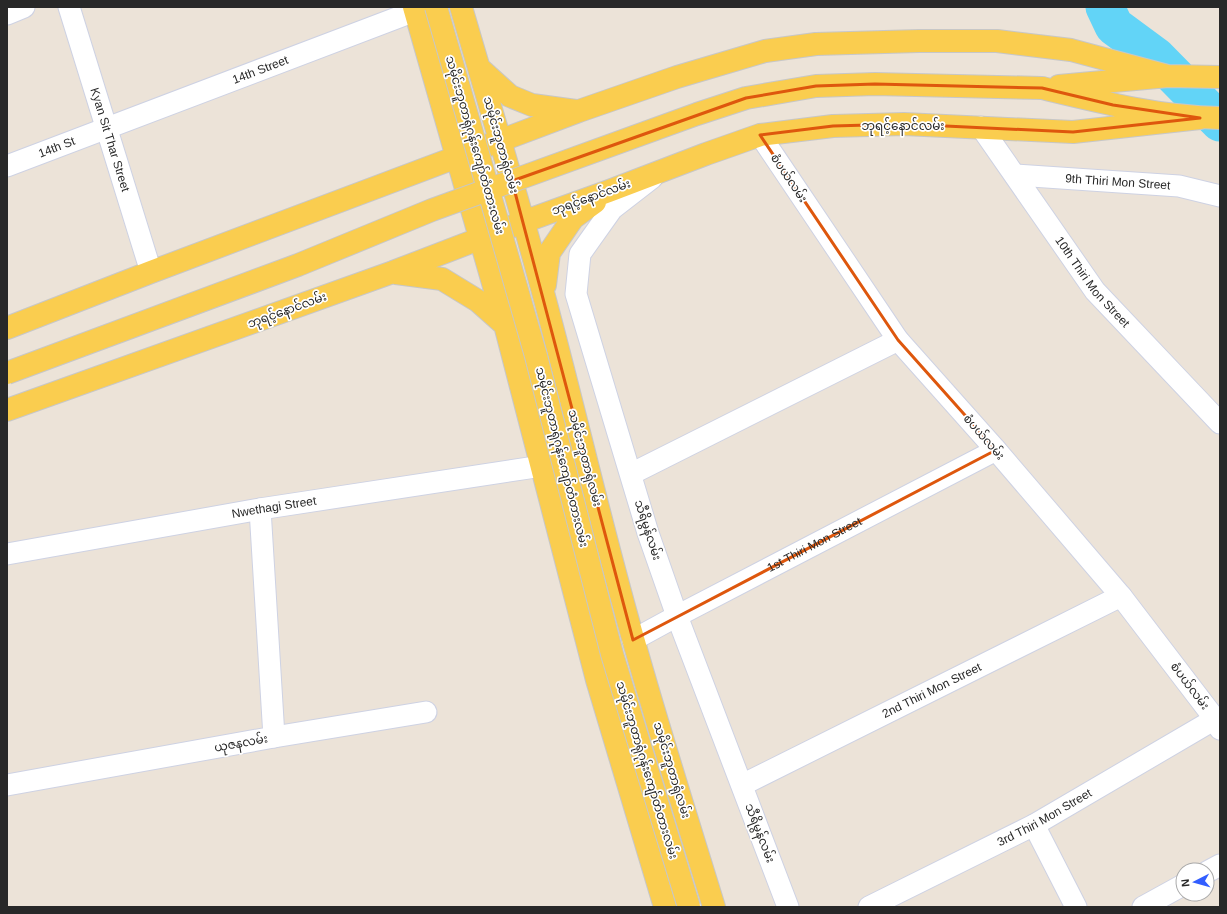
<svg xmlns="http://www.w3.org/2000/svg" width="1227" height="914" font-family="Helvetica,'Noto Sans Myanmar',sans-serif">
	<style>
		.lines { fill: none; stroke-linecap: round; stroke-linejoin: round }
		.river { stroke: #62d4f7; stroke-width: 39 }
		.minor-casing { stroke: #ced2e3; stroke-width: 23 }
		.major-casing { stroke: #c7c7c7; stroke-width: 24 }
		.minor { stroke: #fff; stroke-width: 21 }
		.major { stroke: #facd4f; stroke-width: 22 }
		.major-bridge-casing { stroke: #c7c7c7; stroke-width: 24; stroke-linecap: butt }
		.major-bridge { stroke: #facd4f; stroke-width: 22 }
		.marked { fill: none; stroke: #de570d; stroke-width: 3; stroke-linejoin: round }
		.labels { text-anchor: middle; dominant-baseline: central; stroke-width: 3.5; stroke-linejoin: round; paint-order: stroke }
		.street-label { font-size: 12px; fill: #282828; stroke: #fff }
	</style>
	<rect width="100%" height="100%" fill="#ece3d8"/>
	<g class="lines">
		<path class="river" d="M1105,7L1114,26L1156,57L1220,122"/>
		<g class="minor-casing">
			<g id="minor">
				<path id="s1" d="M69,7L151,272"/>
				<path d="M7,14L24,7"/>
				<path id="s2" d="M981,127L1095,291L1220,423"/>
				<path d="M760,135L898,340L996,450L1121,596L1215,719L1220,729"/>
				<path id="s3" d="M7,166L415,11"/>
				<path id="s4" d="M1015,175L1179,186L1220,196"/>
				<path d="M652,178L612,209L580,254L576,294L648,533L677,616L788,907"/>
				<path d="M631,474L898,340"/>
				<path id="s5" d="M7,554L260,509L542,466"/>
				<path id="s6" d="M633,640L677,616L996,450"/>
				<path d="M274,737L426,712"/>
				<path d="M7,785L274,737L260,509"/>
				<path id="s7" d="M742,785L1121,596"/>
				<path d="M1034,825L1076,907"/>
				<path d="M1207,872L1220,865"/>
				<path id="s8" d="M869,907L1034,825L1215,719"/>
				<path d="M1143,907L1183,885"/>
			</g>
		</g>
		<g class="major-casing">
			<path id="major" d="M414,7L505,325L597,680L665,907
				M461,7C489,103 518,199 544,296C575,411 601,527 634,642C659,731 687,819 714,907
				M479,68L510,96L532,105L576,111
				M1059,86L1168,76L1220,77
				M1042,88C1100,102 1160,117 1220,118
				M396,273L442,279L478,301L505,325
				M545,285L549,253L573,218L595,202
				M7,328L151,272L579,111L677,77L765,51L816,44L919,41H997L1071,50L1168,76
				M7,410L393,272L523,222L609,191L706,154L760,135L833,126L904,124L1073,132L1200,118"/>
		</g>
		<use href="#minor" class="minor"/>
		<use href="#major" class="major"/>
		<g class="major-bridge-casing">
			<path id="major-bridge" d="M436,7L536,356L612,654L689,907
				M7,373L298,265L432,210L697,114L746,98L816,86L875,84L1042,88"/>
		</g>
		<use href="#major-bridge" class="major-bridge"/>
	</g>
	<path class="marked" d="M875,84L1042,88L1113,105L1200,118L1073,132L904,124L833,126L760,135L898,340L996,450L633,640L512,181L746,98L816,86Z"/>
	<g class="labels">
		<g class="street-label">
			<text stroke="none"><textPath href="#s3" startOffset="271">14th Street</textPath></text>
			<text x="903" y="126">ဘုရင့်နောင်လမ်း</text>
			<text stroke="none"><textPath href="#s1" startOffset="139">Kyan Sit Thar Street</textPath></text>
			<text transform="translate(475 145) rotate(74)">သမိုင်းဘူတာရုံဂုန်းကျော်တံတားလမ်း</text>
			<text transform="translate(501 145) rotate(74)">သမိုင်းဘူတာရုံလမ်း</text>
			<text stroke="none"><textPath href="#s3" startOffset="53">14th St</textPath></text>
			<text transform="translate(789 178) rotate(56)">စံပယ်လမ်း</text>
			<text stroke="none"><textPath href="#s4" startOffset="103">9th Thiri Mon Street</textPath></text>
			<text transform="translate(591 197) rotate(-20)">ဘုရင့်နောင်လမ်း</text>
			<text stroke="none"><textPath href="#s2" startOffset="191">10th Thiri Mon Street</textPath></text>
			<text transform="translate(287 310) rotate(-20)">ဘုရင့်နောင်လမ်း</text>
			<text transform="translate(984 437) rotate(49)">စံပယ်လမ်း</text>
			<text transform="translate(562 457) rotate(76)">သမိုင်းဘူတာရုံဂုန်းကျော်တံတားလမ်း</text>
			<text transform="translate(585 458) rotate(75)">သမိုင်းဘူတာရုံလမ်း</text>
			<text stroke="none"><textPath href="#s5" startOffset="271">Nwethagi Street</textPath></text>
			<text transform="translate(648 530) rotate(72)">သီရိမွန်လမ်း</text>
			<text stroke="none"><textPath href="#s6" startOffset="205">1st Thiri Mon Street</textPath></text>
			<text transform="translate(1190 686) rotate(53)">စံပယ်လမ်း</text>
			<text stroke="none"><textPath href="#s7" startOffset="212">2nd Thiri Mon Street</textPath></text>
			<text transform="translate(241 743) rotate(-10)">ယုဇနလမ်း</text>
			<text transform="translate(647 770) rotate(73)">သမိုင်းဘူတာရုံဂုန်းကျော်တံတားလမ်း</text>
			<text transform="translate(672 770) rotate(73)">သမိုင်းဘူတာရုံလမ်း</text>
			<text stroke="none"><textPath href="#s8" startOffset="197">3rd Thiri Mon Street</textPath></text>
			<text transform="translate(760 833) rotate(69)">သီရိမွန်လမ်း</text>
		</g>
	</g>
	<rect width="1227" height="914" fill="none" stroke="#282828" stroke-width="16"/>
	<g transform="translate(1195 882) rotate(264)"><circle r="19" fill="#ffffff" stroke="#a9a9a9"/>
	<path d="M0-3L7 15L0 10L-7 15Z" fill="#325eff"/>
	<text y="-6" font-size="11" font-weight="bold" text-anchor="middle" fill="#282828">N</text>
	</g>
</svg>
